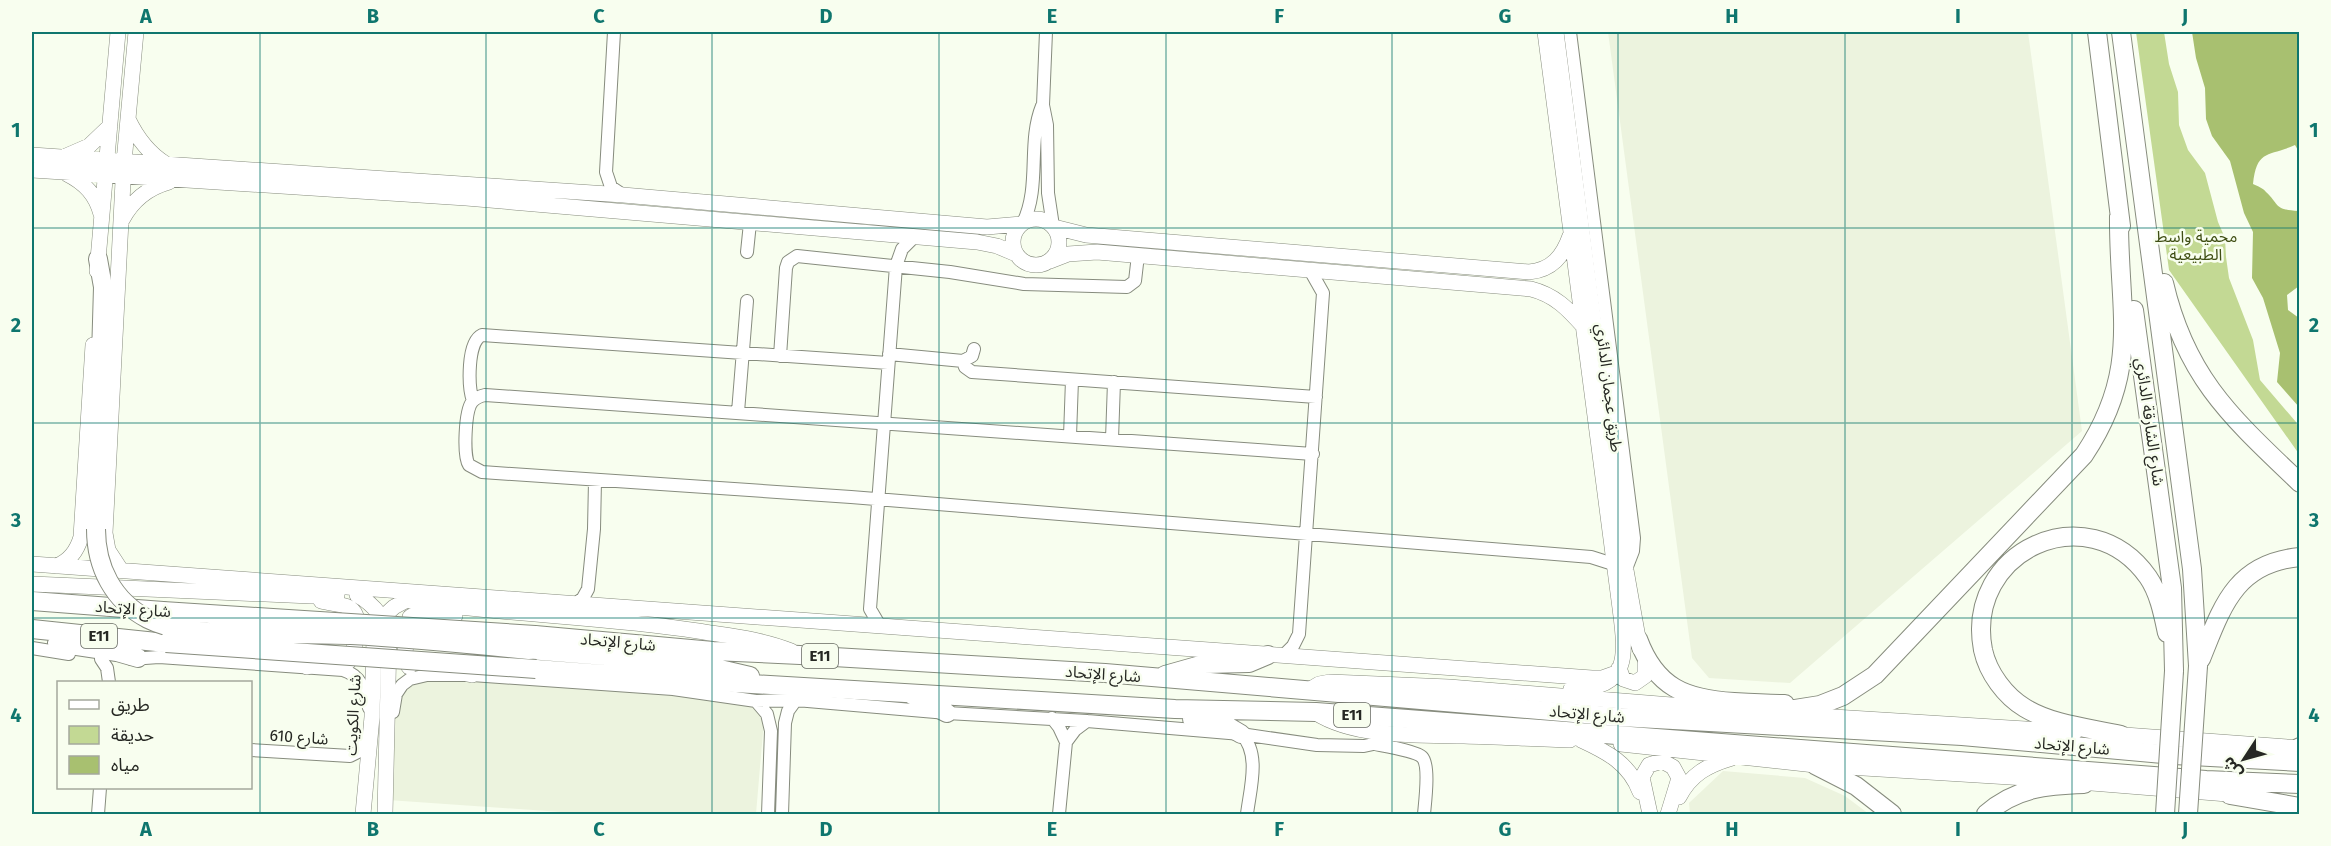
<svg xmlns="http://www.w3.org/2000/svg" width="2331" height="846" font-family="'Fira Sans','Noto Sans Arabic',sans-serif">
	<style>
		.built { fill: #ecf3de }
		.green { fill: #c3d994 }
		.water { fill: #a8c070 }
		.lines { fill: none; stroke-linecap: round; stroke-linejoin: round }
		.minor-casing { stroke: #878c7e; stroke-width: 14 }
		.major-casing { stroke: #878c7e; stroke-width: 16 }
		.highway-casing { stroke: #878c7e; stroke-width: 20 }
		.minor { stroke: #fff; stroke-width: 12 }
		.major { stroke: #fff; stroke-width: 15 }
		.highway { stroke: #fff; stroke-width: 18 }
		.highway-bridge-casing { stroke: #878c7e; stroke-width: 20; stroke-linecap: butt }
		.highway-bridge { stroke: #fff; stroke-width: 18 }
		.grid { fill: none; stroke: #0f766e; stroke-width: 1.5; stroke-opacity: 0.55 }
		.labels { text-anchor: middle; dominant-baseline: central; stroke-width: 5; stroke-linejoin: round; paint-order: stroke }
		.shield { fill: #f8feef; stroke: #656860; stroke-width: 1.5 }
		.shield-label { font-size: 15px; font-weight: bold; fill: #262823 }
		.park-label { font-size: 16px; fill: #3f4e14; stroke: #f8feef }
		.street-label { font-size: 16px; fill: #262823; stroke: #f8feef }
		.neatline { fill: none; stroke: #0f766e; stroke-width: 2 }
		.grid-label { font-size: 20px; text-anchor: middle; font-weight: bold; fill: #0f766e }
	</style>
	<rect width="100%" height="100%" fill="#f8feef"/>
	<path class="built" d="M1608,32H2028L2082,431L1790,683L1709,678L1692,658Z
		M414,666L762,685L766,697L756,814H590L388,800L396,694L405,674Z
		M1723,771L1805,778L1845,796L1869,814H1690L1689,803Z"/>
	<path class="green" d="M2136,32H2164L2169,64L2178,92L2179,125L2188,150L2205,173L2218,222L2225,238L2226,257L2229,278L2253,340L2260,380L2296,422L2299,430V454L2169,270Z"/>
	<path class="water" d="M2192,32H2299V152L2295,145C2269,157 2257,148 2253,184C2257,186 2263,188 2266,192C2281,206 2273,209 2298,211L2299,208V286L2287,295L2288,310L2299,318V407L2277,382L2280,353L2263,298L2252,278L2253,232L2244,213L2230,161L2212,136L2206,119L2205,88L2196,58Z"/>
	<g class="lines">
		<g class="minor-casing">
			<path id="minor" d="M614,32L606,172L611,187L623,195
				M1046,32L1043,105L1047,125L1048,193L1053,226
				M1570,32L1634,538L1633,551L1626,569
				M1023,223C1041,186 1027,143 1042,106
				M747,252L750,223
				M889,354L963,361L972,356L974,349
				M780,356L786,268L788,262L797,256L950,272L1024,284L1127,287L1135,281L1138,255
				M963,361L965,367L972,372L1316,397
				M473,401C468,386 467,342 482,335L888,363
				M738,412L747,301
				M1070,436L1072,380
				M1112,439L1114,382
				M1313,454L485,395C480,396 476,397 472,402C465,411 463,456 469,465L482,472L851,497L1591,557L1613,564
				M575,604L583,598L588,589L594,529L595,481
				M880,626L870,609L896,266L902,249L914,237
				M32,648L69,654
				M1283,656L1293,646L1299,634L1323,293L1310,270
				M101,659L107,668L109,682
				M131,659L159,657L343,670C362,676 365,691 369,708
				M756,701L767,714L771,731L768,814
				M393,712L396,694L402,685L410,679L427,675H472L673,689L756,701L796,700L947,713L1087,721L1241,734L1317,745L1364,746L1378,743L1396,733
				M1052,718L1059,727L1066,742L1059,814
				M1241,734C1261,753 1250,789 1247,814
				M1066,742L1075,730L1087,721
				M1375,744C1385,746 1416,751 1422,757C1430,765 1425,803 1424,814
				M250,750L350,756L358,752L369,735
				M98,814L100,788
				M782,814L785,723L788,711L796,700"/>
		</g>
		<g class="major-casing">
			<path id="major" d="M1545,32L1620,608C1626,655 1631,690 1571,689
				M1556,32L1626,570L1640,649
				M128,119C137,138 148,153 166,164
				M32,155L623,195L987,227L1021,224
				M66,156L89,146L110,126
				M32,170L466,198L977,242L997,246L1016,254
				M67,174C85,183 96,195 101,214
				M1013 242a23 23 0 1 1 46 0a23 23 0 1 1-46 0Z
				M122,220C132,201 147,188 169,182
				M1054,227L1086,235L1529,272C1552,270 1563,256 1570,236
				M1050,261L1068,254L1097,252L1531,289C1555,295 1568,309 1584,327
				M97,271L118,32
				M32,564L1592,678H1602L1616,673
				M56,566C70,561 77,551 81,537L93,345
				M121,570L108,550L105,533L124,162L136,32
				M32,584L311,596L337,595
				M357,595C375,605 386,619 389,639L385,814
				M406,600C503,615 601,616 698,631C729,636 762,639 791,651
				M307,667L321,662H348L354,656L356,616C351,602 333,605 321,601
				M409,667L404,659L410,617L417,613L455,616
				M1619,668L1623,679L1635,683L1645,676V663
				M448,670L472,675
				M1309,690L1319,684L1330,682L1449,687L1770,713L2075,732
				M1316,713C1355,738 1419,735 1464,736C1500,737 1535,739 1570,740
				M2111,734L2300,748
				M1581,740C1607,752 1629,763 1640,792
				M1621,744L1815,765L2042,779L2240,795
				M1679,797C1691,774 1708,765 1732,758
				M363,814L372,717L374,639L382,618L394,607L407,600
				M1650,814L1642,777L1649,765L1662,761L1673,767L1679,778L1668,814"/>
		</g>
		<g class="highway-casing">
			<path id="highway" d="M2097,32L2121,226
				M2121,32L2192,569L2198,666
				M2164,283C2186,378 2232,418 2300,483
				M2134,310L2172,588L2174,671
				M96,529L103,287L98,259
				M32,601L163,611
				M32,629L166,643
				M535,635L713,651L800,655L1105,673L1620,717L1962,736L2174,755L2300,762
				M1638,639C1656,688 1686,699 1734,702C1751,703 1768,704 1785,704
				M57,643L117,652L138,658
				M529,650L694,663L750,676
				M2201,659C2222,607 2235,563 2300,557
				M536,669L684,680L1175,709L1316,712L2206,780L2300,784
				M1165,675L1204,664L1249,663L1268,655
				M912,695L947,713
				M1770,713L1820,705L1843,696L1875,675L2084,455C2142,368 2118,311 2119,216
				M1192,719L1224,724L1241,734
				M2121,735C2090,728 2053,725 2025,708C2005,696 1988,673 1983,650C1964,551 2088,493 2148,577C2159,593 2163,614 2167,633
				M2298,748L2300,747
				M1815,765L1856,786L1892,814
				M2230,795L2300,807
				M1986,814C2015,788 2047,785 2084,784"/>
		</g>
		<use href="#minor" class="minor"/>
		<use href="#major" class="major"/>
		<use href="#highway" class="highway"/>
		<g class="highway-bridge-casing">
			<path id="highway-bridge" d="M96,529C96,567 113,601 148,619C178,634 214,632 246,633C281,634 316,634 351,635C410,638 470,644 529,650
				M163,611L535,635
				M166,643L536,669
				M2165,814L2174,671
				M2188,814L2198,666"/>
		</g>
		<use href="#highway-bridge" class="highway-bridge"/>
	</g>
	<path class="grid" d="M260,32V814M486,32V814M712,32V814M939,32V814M1166,32V814M1392,32V814M1618,32V814M1845,32V814M2072,32V814M32,228H2300M32,423H2300M32,618H2300"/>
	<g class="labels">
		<g class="shield">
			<rect x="81" y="624" width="36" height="24" rx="4.5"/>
			<rect x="802" y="644" width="36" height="24" rx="4.5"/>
			<rect x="1334" y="703" width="36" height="24" rx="4.5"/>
		</g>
		<g class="shield-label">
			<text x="99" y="636">E11</text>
			<text x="820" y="656">E11</text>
			<text x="1352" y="715">E11</text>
		</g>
		<g class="park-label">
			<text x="2196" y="236">محمية واسط<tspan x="2196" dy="18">الطبيعية</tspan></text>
		</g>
		<g class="street-label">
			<text transform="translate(1609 388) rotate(83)">طريق عجمان الدائري</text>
			<text transform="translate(2150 422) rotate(82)">شارع الشارقة الدائري</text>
			<text transform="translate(133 609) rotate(4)">شارع الإتحاد</text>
			<text transform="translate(618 642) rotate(5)">شارع الإتحاد</text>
			<text transform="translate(1103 674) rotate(4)">شارع الإتحاد</text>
			<text transform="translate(1587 714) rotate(5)">شارع الإتحاد</text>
			<text transform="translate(353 715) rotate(-87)">شارع الكويت</text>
			<text transform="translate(299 737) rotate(4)">شارع 610</text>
			<text transform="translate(2072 746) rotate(5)">شارع الإتحاد</text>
		</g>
	</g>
	<rect width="2331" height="846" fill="none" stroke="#f8feef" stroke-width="66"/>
	<rect x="57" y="681" width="195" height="108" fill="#f8feef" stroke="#a4a89d" stroke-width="1.5"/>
	<rect x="69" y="700" width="30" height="9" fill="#ffffff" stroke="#a4a89d" stroke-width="1.5"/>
	<text x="111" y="711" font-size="18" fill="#262823">طريق</text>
	<rect x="69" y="726" width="30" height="18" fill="#c3d994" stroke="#a4a89d" stroke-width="1.5"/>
	<text x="111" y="741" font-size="18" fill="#262823">حديقة</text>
	<rect x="69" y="756" width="30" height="18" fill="#a8c070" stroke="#a4a89d" stroke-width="1.5"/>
	<text x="111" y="771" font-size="18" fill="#262823">مياه</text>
	<g transform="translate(2244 759) rotate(234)" stroke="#f8feef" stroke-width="4.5" paint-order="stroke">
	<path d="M0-4.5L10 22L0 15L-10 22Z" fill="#262823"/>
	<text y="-9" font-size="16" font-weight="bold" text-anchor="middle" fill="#262823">ش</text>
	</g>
	<rect x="33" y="33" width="2265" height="780" class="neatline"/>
	<g class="grid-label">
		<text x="146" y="23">A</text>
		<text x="373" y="23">B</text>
		<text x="599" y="23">C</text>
		<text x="826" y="23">D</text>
		<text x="1052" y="23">E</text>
		<text x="1279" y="23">F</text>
		<text x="1505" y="23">G</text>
		<text x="1732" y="23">H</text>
		<text x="1958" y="23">I</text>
		<text x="2185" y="23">J</text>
		<text x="16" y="137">1</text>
		<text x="2314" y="137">1</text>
		<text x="16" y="332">2</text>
		<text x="2314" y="332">2</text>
		<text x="16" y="527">3</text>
		<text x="2314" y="527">3</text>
		<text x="16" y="722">4</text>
		<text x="2314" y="722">4</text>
		<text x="146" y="836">A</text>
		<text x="373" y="836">B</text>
		<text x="599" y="836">C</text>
		<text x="826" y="836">D</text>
		<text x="1052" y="836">E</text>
		<text x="1279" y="836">F</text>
		<text x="1505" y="836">G</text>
		<text x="1732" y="836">H</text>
		<text x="1958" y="836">I</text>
		<text x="2185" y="836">J</text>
	</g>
</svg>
